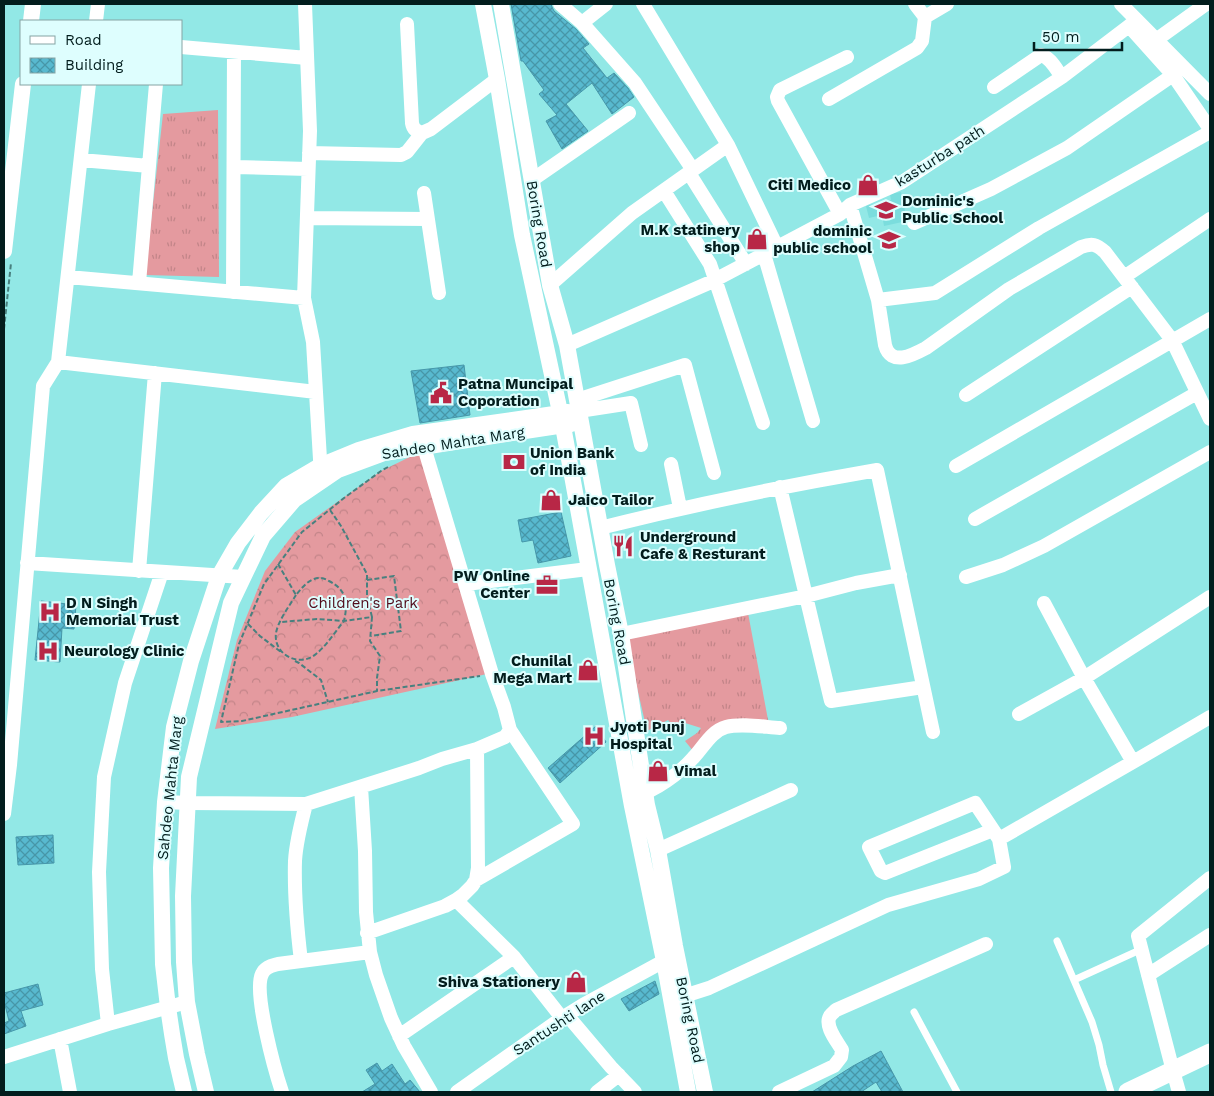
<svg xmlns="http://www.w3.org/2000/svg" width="1214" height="1096" font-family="'Work Sans',sans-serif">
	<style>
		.built { fill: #7bdddd }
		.grass { fill: url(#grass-tufts) }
		.forest { fill: url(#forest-crowns) }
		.building { fill: url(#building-cross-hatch); stroke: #4697aa }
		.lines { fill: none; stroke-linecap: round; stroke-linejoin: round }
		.path { stroke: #48807f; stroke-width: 2; stroke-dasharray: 5 2.5; stroke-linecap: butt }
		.service { stroke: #fff; stroke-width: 7 }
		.minor { stroke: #fff; stroke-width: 14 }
		.tertiary { stroke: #fff; stroke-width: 16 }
		.secondary { stroke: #fff; stroke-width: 19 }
		.labels { text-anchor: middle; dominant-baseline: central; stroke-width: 4; stroke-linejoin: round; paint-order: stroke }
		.street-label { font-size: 15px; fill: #021d1d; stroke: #defefe }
		.poi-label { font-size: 15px; font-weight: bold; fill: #021d1d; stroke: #defefe; text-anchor: start }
		.park-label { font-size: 15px; fill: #520c1b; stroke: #defefe }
	</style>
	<defs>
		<pattern id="grass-tufts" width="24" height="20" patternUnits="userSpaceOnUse" patternTransform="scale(1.25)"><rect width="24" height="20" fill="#e49a9f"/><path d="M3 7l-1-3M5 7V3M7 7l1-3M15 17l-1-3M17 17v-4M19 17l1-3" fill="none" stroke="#c28488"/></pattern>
		<pattern id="forest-crowns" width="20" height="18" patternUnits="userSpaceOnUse" patternTransform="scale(1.25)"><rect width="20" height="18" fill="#e49a9f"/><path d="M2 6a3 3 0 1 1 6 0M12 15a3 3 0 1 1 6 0" fill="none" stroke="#c28488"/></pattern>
		<pattern id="building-cross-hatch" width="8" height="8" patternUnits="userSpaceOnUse" patternTransform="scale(1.25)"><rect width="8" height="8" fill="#58b9cf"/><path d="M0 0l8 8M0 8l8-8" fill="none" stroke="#4796a7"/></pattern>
	</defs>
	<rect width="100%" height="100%" fill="#92e8e6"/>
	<path class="built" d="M901,192L907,221L884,226L882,215L869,218L866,206L891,200L890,194Z"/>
	<path class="grass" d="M218,110L219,277L145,275L163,114Z
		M748,613L769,725L738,722L694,752L685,741L697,733L701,728L682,722L673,726L668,720L647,731L625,635Z"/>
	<path class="forest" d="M420,452L487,674L292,717L215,729L237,640L265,571L295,532L381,471Z"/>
	<path class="building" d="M511,4H551L552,7L554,11L576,29L589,44L583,48L607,78L614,73L628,88L634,97L612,114L592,83L566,104L588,131L562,149L546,121L557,115L539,94L544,90L523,61H521Z
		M464,365L470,415L420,423L411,371Z
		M561,512L571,556L538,563L533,540L522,542L518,520Z
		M41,601L76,605L74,629L62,628L60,662L35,660Z
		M596,726L606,742L560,783L548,768Z
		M53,835L54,863L18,865L16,837Z
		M655,981L659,994L629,1011L621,999Z
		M38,984L43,1005L21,1011L26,1026L4,1034V1023L9,1021L4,1001V993Z
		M881,1051L903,1092H882L876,1082L861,1092H812L853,1066Z
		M377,1063L382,1071L392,1064L405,1084L410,1080L420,1092H362L375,1084L366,1070Z"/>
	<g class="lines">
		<path class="path" d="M4,329L11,263
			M388,467L381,471L344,498L302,532L264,584L239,644L221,722L242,721L377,691L480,676
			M330,510L341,526L367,574V597L372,617
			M278,564L296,595C301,589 306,582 314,579C319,577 324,578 329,581C347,590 348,603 344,621L317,619L281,622
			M367,580L394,576L401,631L371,636
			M296,595C290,605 278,621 276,633C273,655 300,668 316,654C327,645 335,632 344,621L372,617L370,641L380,656L377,678V691
			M248,624L260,636L281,652
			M295,661L299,663L321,680L328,702"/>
		<path class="service" d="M1057,941L1092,1022L1099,1045L1103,1065L1111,1092
			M1074,980L1142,949
			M914,1012L957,1092"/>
		<path class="minor" d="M305,4L310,131L304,298L313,342L321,476
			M560,4L582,23L606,4
			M643,4L728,145L777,247
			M915,4L925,17L947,4
			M1121,4L1210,94
			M96,21L98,4
			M582,23L635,83L693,170
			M407,24L412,123C413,129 416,131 422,133L431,129L497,79
			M1129,26L1173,75L1210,129
			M1156,40L1206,4
			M181,47L307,58
			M994,87L1041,55C1050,57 1056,69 1062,77
			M829,99L917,48L922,41L925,17
			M309,153L401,155L407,152L422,133
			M81,160L149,166
			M234,167L308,169
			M689,173L746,264
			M532,180L629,113
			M664,191L710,264L763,423
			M424,193L439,293
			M850,205L878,300L885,345C891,367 913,355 926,348L1009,289L1081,247C1092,243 1096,244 1105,252L1172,340L1210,419
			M840,214L778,101L777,97L780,90L847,57
			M307,218L427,219
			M914,223L991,189L1067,148L1173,75
			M764,254L813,421
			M68,277L304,298
			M1124,277L1210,219
			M139,283L156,84
			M550,285L632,213L728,145
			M233,292L234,52
			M878,300L935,293L1039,228L1210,132
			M567,345L711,282L840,214L850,205L902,182L1062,77L1129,26L1136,20
			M58,362L316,392
			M966,395L1132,287
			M577,400L685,365L714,473
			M579,411L631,403L641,445
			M671,464L680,508
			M956,466L1210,319
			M780,487L831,701L923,687
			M975,519L1197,393
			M600,528C692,505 784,486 877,470L933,732
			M27,563L243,577
			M139,571L155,373
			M966,577L1003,565L1044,546L1210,452
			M466,584L588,569
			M1044,603L1084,678L1133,762
			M621,634L806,596L856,583L900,575
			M1019,714L1084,678L1210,597
			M361,787L365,851L366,912L370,952L376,975L391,1018L404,1046L431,1092
			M636,796C655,791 680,773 693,758C703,748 711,731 726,727C741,723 764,727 780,728
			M165,802L188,803L306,804L419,768L442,759L477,749L505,737L510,730L504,707L492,674L424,447
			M4,814L10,765L43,386L58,362L89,84
			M993,830L885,873L881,871L869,847L975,803L999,839
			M658,850L791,790
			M476,880L573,824L510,730
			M456,900L514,957L562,1018
			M367,933L445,906L456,900L463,895L472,886L476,880L478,868L477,749
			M301,961C297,928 294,895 295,861C296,842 301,823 306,804
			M1148,975L1210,935
			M677,1000L684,996L709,988L888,905L979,879L1004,867L999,839L1133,762L1210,717
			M567,1015L611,1067L635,1092
			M108,1024L102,969L99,872L104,777L125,683L162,572
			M399,1036L514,957
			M60,1039L70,1092
			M4,1057L108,1024L187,1002
			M282,1092C275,1071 253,992 262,974C265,967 271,966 278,964L370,952
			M457,1092L562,1018L583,1005L664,961
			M597,1092L619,1075
			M779,1092L834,1066L841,1057L842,1050C837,1041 824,1026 830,1016C832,1013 834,1012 836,1010L986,944
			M1179,1092L1173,1071L1138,936L1210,878"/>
		<path class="tertiary" d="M483,4L497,79L522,235L563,426L632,806L664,961L688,1092
			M501,4L550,285L567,345L607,565L621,634L647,805L658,850L675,946L705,1092
			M31,21L33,4
			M4,251L23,84
			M184,1092L176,1058L172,1034L168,1007L163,964L161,868L165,802L174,727L191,661L219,576L238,543L261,513L286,486L320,466L359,450L413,434L568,412
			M206,1092L197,1054L187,1002L184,962L183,896L189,777L231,603L263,536L294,500L338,470L384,453L571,424"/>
		<path class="secondary" d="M1128,1092L1210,1053"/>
	</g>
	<defs>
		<g id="shop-bare" transform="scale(1.725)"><path d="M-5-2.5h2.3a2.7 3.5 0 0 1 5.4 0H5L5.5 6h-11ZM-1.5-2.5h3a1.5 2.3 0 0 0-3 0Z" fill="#b82746" stroke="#defefe" stroke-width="2.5" paint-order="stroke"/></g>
		<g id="school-bare" transform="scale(1.725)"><path d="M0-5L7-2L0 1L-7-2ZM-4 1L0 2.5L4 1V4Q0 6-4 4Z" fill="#b82746" stroke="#defefe" stroke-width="2.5" paint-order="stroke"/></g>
		<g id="civic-bare" transform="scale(1.725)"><path d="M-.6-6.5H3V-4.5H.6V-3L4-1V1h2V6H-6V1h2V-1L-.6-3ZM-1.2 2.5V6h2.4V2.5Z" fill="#b82746" stroke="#defefe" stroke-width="2.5" paint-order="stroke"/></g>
		<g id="bank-bare" transform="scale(1.725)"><path d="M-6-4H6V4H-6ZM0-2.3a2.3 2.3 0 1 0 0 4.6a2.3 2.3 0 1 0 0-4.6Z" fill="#b82746" stroke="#defefe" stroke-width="2.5" paint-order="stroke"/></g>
		<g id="restaurant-bare" transform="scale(1.725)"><path d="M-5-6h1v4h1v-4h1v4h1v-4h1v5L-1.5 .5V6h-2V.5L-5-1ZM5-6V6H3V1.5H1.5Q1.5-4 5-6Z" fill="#b82746" stroke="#defefe" stroke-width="2.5" paint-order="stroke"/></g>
		<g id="office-bare" transform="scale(1.725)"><path d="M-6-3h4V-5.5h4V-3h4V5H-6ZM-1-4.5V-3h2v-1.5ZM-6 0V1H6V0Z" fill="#b82746" stroke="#defefe" stroke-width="2.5" paint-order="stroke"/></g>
		<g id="hospital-bare" transform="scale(1.725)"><path d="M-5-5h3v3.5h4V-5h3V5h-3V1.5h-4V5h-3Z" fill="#b82746" stroke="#defefe" stroke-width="2.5" paint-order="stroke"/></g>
	</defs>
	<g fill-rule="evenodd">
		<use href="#shop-bare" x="868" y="185"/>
		<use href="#school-bare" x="886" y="210"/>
		<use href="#shop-bare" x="757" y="239"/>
		<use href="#school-bare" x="889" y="240"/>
		<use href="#civic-bare" x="441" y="393"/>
		<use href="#bank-bare" x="514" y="462"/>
		<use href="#shop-bare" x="551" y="500"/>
		<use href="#restaurant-bare" x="623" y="546"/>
		<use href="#office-bare" x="547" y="585"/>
		<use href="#hospital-bare" x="50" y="612"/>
		<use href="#hospital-bare" x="48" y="651"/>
		<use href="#shop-bare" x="588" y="670"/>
		<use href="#hospital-bare" x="594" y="736"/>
		<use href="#shop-bare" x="658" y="771"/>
		<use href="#shop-bare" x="576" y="982"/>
	</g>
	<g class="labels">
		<g class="street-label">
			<text transform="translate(940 156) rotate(-32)">kasturba path</text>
			<text transform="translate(539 224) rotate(80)">Boring Road</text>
			<text transform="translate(453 443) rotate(-9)">Sahdeo Mahta Marg</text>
			<text transform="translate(617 622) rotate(79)">Boring Road</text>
			<text transform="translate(170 788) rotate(-84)">Sahdeo Mahta Marg</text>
			<text transform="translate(690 1020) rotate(78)">Boring Road</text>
			<text transform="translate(559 1023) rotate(-33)">Santushti lane</text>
		</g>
		<g class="poi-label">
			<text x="851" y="185" text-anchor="end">Citi Medico</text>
			<text x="902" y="201">Dominic's<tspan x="902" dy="17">Public School</tspan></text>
			<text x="740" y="230" text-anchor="end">M.K statinery<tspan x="740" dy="17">shop</tspan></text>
			<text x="872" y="231" text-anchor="end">dominic<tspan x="872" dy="17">public school</tspan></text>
			<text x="458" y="384">Patna Muncipal<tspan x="458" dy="17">Coporation</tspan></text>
			<text x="530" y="453">Union Bank<tspan x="530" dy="17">of India</tspan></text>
			<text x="568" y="500">Jaico Tailor</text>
			<text x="640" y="537">Underground<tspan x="640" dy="17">Cafe &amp; Resturant</tspan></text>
			<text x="530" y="576" text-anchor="end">PW Online<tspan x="530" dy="17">Center</tspan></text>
			<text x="66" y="603">D N Singh<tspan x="66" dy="17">Memorial Trust</tspan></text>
			<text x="64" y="651">Neurology Clinic</text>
			<text x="572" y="661" text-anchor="end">Chunilal<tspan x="572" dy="17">Mega Mart</tspan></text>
			<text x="610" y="727">Jyoti Punj<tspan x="610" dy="17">Hospital</tspan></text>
			<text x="674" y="771">Vimal</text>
			<text x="560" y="982" text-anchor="end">Shiva Stationery</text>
		</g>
		<g class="park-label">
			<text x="363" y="603">Children's Park</text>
		</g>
	</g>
	<rect width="1214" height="1096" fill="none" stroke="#021d1d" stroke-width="10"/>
	<rect x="20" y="20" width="162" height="65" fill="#defefe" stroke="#86a4a4"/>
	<rect x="30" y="36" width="25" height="8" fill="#ffffff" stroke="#86a4a4"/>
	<text x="65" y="45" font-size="15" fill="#021d1d">Road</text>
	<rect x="30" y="58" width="25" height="15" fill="url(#building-cross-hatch)" stroke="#86a4a4"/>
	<text x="65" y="70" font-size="15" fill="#021d1d">Building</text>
	<path d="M1034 42v8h88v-8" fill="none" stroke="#021d1d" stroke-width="2.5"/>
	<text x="1042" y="42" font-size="15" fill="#021d1d" stroke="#defefe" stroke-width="4" paint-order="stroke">50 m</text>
</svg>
